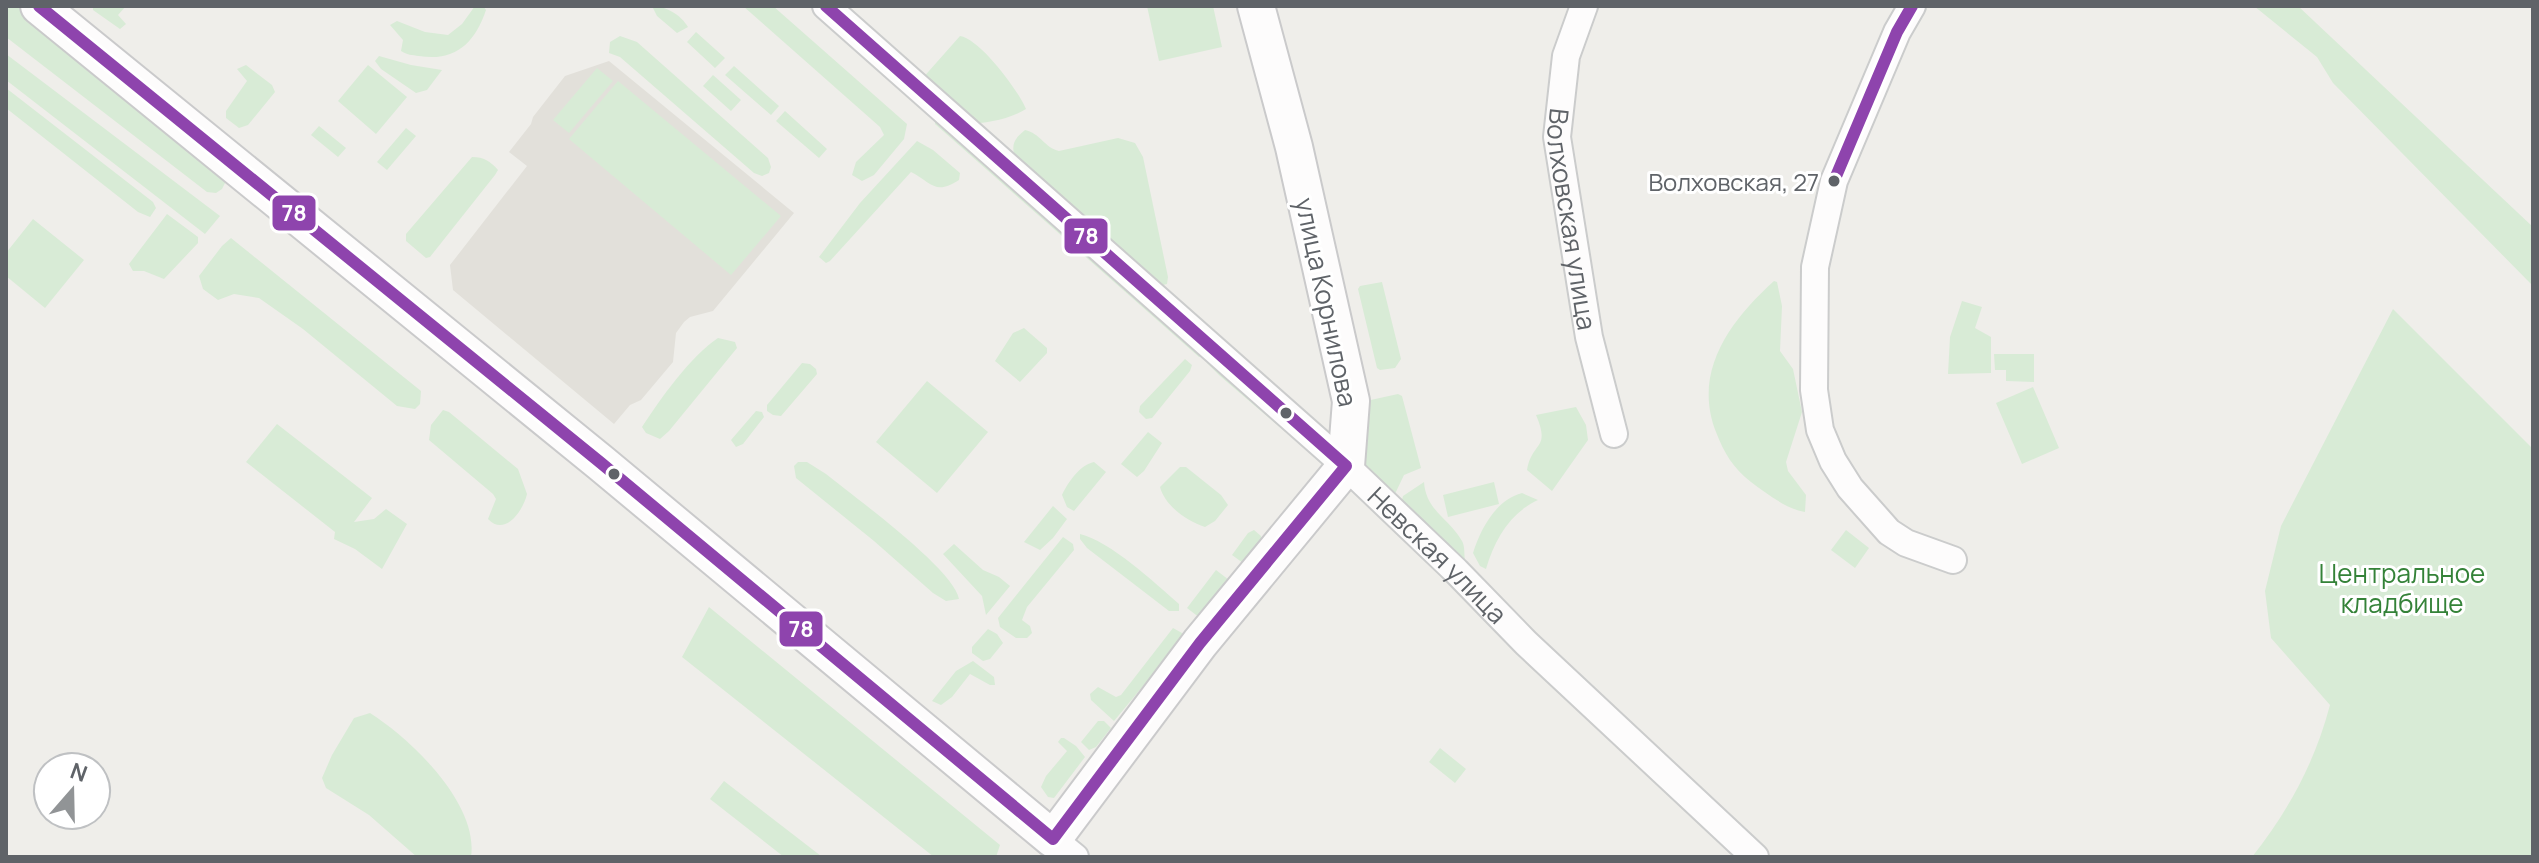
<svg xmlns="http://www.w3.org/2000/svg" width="2539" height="863" font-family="Manrope,sans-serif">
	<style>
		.education { fill: #e2e0da }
		.green { fill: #d8ebd6 }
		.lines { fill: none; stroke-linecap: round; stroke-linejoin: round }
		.street-casing { stroke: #cbcccc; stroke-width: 30 }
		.secondary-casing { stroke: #cacacb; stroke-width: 40 }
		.street { stroke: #fdfcfc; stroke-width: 26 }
		.secondary { stroke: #fdfcfc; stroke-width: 36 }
		.bus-1-casing { stroke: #fff; stroke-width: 18 }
		.bus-1 { stroke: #8e44ad; stroke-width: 12 }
		.bus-dot { fill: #5f6368; stroke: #fff; stroke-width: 3 }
		.labels { text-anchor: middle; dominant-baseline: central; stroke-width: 6; stroke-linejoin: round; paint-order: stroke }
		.bus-label { font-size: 24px; fill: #5f6368; stroke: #fff; text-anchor: end }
		.street-label { font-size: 26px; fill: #5f6368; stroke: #fff }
		.park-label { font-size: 26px; fill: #348238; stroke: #fff }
		.line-badge { stroke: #fff; stroke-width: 3 }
		.badge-label { font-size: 22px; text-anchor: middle; font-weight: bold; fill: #fff }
	</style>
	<rect width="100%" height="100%" fill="#efeeea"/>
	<path class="education" d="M609,61L794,213L713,311L690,317L684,322L676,333L673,362L641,400L630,405L614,424L453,290L450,265L527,166L509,152L531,124L533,117L565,76Z"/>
	<path class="green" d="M6,6H28L228,177L222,189L216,193L207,192L6,37Z
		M93,6H126L118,15L126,24L120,29L93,10Z
		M475,6H483L486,10C475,43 455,62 419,56C412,55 407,55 401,51L403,40L390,25L397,21L425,32L448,35L462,24Z
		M652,6C666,6 681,15 688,27L677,33L657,16Z
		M743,6H773L907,124L904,139L874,175L862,181L852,175L856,162L884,135L880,127Z
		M1147,6H1213L1222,47L1159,61Z
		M2254,6H2298L2533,227V286L2333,83L2317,57Z
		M696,32L725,58L715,68L687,42Z
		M620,36L637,42L768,158L771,167L769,173L762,176L754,173L620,57L609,53L610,42Z
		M960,36C980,39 1018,90 1026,109C1008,120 987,123 967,124L921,80Z
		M6,54L220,216L205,234L6,80Z
		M379,56L411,65L442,70L427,90L416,93L381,69L375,61Z
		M246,65L272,85L275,92L248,125L239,128L226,118V111L247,81L237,69Z
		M368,65L407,97L376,134L338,101Z
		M734,66L779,106L771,115L725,75Z
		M597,68L613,81L569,133L553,120Z
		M713,75L741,100L731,111L703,86Z
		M618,81L781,216L731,275L569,139Z
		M6,88L153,202L156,208L150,217L138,212L6,108Z
		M785,111L827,149L819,158L776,121Z
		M935,117L1204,355L1199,357L935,124Z
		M319,126L346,148L338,157L311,135Z
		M406,128L416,136L387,170L377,162Z
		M1025,130C1040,133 1045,148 1059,151L1118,138L1135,143L1143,157L1168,277L1167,284L1159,286L1015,158C1011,144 1014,139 1025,130Z
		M917,141L933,150L960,173L959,180C935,196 931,182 911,172L830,261L826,263L819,257L860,203Z
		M472,157C484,157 490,161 498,170L495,175L430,257L426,258L406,241V234Z
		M167,214L198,237V243L164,279L144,271H133L129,264Z
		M33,219L84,260L45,308L6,276V253Z
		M231,238L421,391L420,404L415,409L397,406L303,329L259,298L234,294L218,300L203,289L199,276L222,246Z
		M1774,281L1777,282L1782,306L1780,351L1793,369L1802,412L1786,462L1788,471L1806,495L1805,512C1786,509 1766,493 1751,482C1733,468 1724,453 1716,432C1692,371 1731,320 1774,281Z
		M1382,282L1401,359L1395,368L1380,370L1377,368L1358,289L1360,286Z
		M1962,301L1982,307L1975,328L1991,337V373L1948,374L1950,337Z
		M2393,309L2533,449V857H2252C2289,810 2315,762 2330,705L2271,638L2265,591L2281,526Z
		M1024,328L1047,348V353L1020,382L995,361L1013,333Z
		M718,338L735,342L737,348L669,431L660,439L646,433L642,427C661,398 690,357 718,338Z
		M1994,354H2034V382L2006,381V370H1995Z
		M1206,357L1330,456L1325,466L1220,376L1207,363Z
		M1185,359L1192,365L1190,371L1152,418L1146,419L1139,412L1140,406Z
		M802,363L810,364L816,369L817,374L781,416L773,415L767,411V405Z
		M927,381L988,432L937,493L876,442Z
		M2033,387L2059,448L2022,464L1996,403Z
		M1398,394L1402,396L1421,468L1404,475L1393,498L1354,457L1357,403Z
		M1576,407L1586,425L1588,440L1552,491L1527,470C1532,441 1551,450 1536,415Z
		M443,410L449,412L518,469L527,494C523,511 505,537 488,519L496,499L493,494L429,440L431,425Z
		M756,411L762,412L764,417L743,444L736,447L731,440Z
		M277,424L372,498L354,522L374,519L386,509L407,524L382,569L355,549L334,539L335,532L246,462Z
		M1148,432L1162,443L1144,471L1137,477L1121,464Z
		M798,462H807L826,474C853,496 954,569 959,599L946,601L933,593L874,541L796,478L794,466Z
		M1094,462L1106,472L1074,511L1067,507L1062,495C1068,482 1080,465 1094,462Z
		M1180,467H1186L1221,495L1228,505L1215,521L1205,527C1187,521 1165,506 1160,487Z
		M1424,482C1426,511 1449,518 1462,541C1465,546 1464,554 1465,560L1457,565L1399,512L1403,496Z
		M1494,482L1499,504L1448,517L1443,495Z
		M1522,493L1538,500C1510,513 1495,539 1486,569L1480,566L1473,553C1481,528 1496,500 1522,493Z
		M1053,506L1067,519L1053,538L1040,550L1024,542Z
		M1254,530L1261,536V543L1243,563L1232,555L1248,533Z
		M1846,530L1869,548L1855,568L1831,550Z
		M1080,534C1110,541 1155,583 1179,604V611H1169L1087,548L1080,539Z
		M1063,537L1073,544L1074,550L1027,607L1022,620L1030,626L1032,633L1027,638H1016L1000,627L998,618Z
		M954,544L983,570L999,577L1010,586L986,615L982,596L943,554Z
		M1216,570L1229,580L1200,618L1187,608Z
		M709,607L1000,845L996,857H934L682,657Z
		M1173,628L1182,633V639L1114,721L1091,700L1090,694L1098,687L1116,697L1121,695Z
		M988,629L997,634L1003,643L990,659L983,661L972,653V647Z
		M973,661L994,677L995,685H990L970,674L952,697L941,705L932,701L956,671Z
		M370,713C411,739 479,804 471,857H417L369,815L326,788L322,778L332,755L354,718Z
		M1098,721H1104L1111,728L1096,747L1089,750L1081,742Z
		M1061,738H1064L1076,746L1085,757L1054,798L1048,797L1041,787L1046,776L1067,751L1058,742Z
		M1440,748L1466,769L1455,783L1429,762Z
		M724,781L821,856L820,857H784L710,799Z"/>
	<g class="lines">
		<g class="street-casing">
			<g id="street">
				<path id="s1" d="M826,6L1346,466L1456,571L1526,643L1755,857"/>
				<path id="s2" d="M1584,6L1566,56L1557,137L1589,337L1614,434"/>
				<path d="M1912,6L1897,32L1834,181L1815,267L1814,390L1820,430L1833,461L1850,488L1889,532L1906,543L1953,560"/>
				<path d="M1053,839L1075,857"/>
			</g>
		</g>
		<g class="secondary-casing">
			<path id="secondary" d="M39,6L601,463L1053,839L1200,643L1346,466L1351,401L1294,147L1256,6"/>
		</g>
		<use href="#street" class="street"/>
		<use href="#secondary" class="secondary"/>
		<g class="bus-1-casing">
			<path id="bus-1" d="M39,6L601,463L1053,839
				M826,6L1346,466
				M1834,181L1897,32L1912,6
				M1053,839L1200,643L1346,466"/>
		</g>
		<use href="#bus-1" class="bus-1"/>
	</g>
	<g class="bus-dot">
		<circle cx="1834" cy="181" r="7"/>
		<circle cx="1286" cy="413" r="7"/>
		<circle cx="614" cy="474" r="7"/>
	</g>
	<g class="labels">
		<g class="bus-label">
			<text x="1819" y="181">Волховская, 27</text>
		</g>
		<g class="street-label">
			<text stroke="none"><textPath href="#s2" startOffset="218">Волховская улица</textPath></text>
			<text transform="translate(1327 302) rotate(78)">улица Корнилова</text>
			<text stroke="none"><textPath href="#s1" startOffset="822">Невская улица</textPath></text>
		</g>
		<g class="park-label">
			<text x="2402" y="573">Центральное<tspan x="2402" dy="30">кладбище</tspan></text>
		</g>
	</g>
	<g class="line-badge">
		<rect x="271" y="194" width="46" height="38" rx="8" fill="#8e44ad"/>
		<rect x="1063" y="217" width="46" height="38" rx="8" fill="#8e44ad"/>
		<rect x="778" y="610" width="46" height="38" rx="8" fill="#8e44ad"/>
	</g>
	<g class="badge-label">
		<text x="294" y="221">78</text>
		<text x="1086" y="244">78</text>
		<text x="801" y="637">78</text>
	</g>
	<rect width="2539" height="863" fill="none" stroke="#5f6368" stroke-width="16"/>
	<g transform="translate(72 791) rotate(20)"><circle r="38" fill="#ffffff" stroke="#bfc1c3" stroke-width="2"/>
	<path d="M0-6L14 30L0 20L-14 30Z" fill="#919496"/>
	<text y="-12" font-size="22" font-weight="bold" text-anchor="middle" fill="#5f6368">N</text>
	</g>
</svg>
